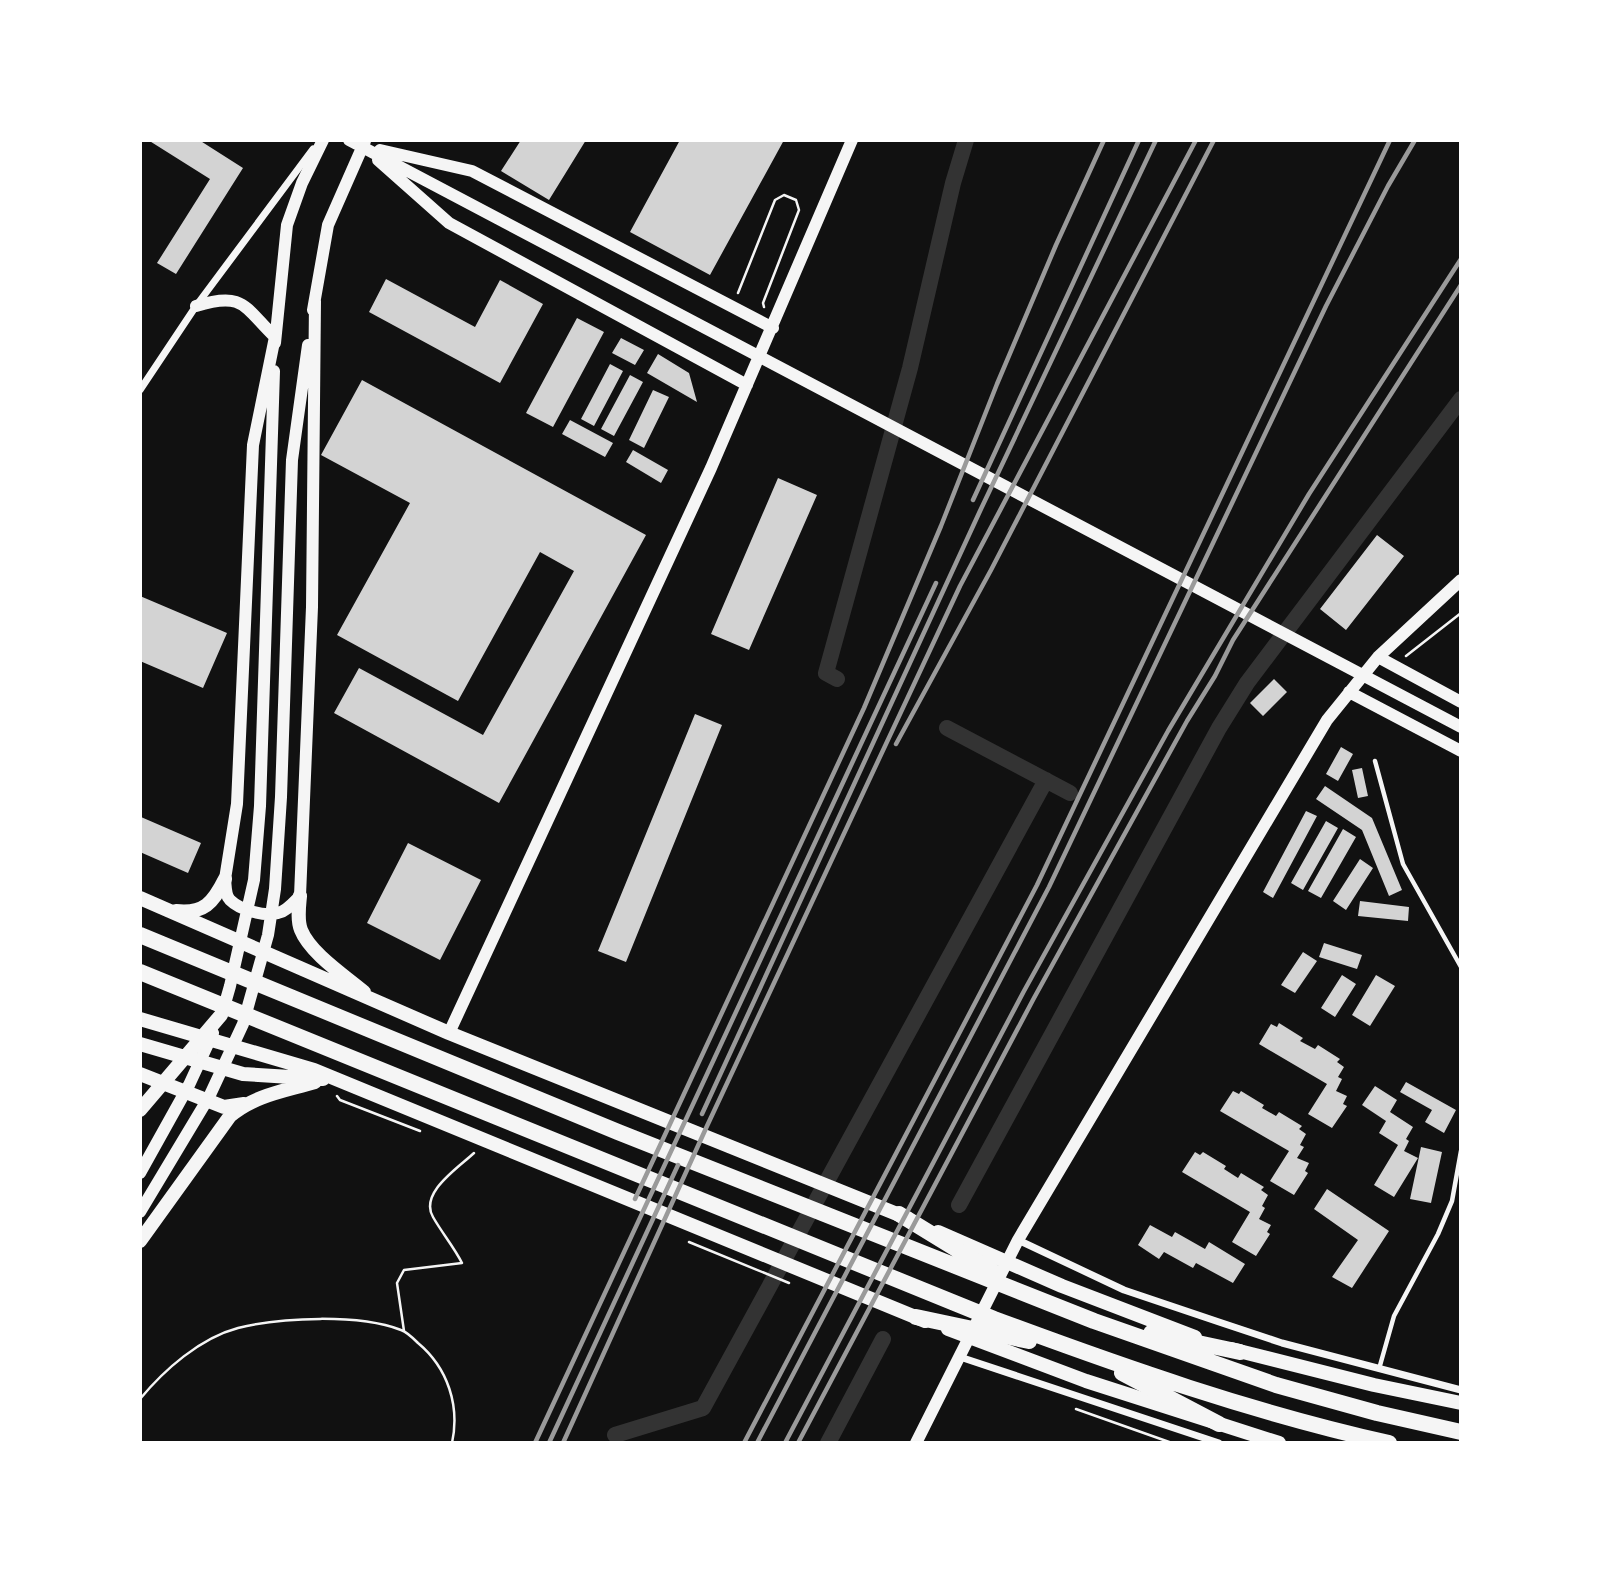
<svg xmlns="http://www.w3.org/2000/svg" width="1601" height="1583" font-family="'Source Sans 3',sans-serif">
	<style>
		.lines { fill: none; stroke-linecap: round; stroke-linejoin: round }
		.canal { stroke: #333; stroke-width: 16 }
		.building { fill: #d3d3d3 }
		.path { stroke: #f5f5f5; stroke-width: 2.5 }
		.service { stroke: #f5f5f5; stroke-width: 4.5 }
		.minor { stroke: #f5f5f5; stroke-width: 7 }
		.tertiary { stroke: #f5f5f5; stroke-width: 12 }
		.secondary { stroke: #f5f5f5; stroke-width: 14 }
		.trunk { stroke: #f5f5f5; stroke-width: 16 }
		.rail { stroke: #9a9a9a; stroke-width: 4.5 }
	</style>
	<rect width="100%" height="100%" fill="#111"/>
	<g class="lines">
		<path class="canal" d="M837,679L826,673L910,368L953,183L966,140
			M947,728L1070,793
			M959,1205L1219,728L1247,683L1461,399
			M615,1435L703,1408L1046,780
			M828,1443L883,1339"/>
	</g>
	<path class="building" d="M148,140H199L243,168L176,274L157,263L210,179Z
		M521,140H586L549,200L501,171Z
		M680,140H784L710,275L630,232Z
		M386,279L475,327L500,280L543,304L500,383L369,312Z
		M577,318L604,332L553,427L526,413Z
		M621,338L644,350L635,365L612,353Z
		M658,354L689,373L697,402L647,373Z
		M610,364L623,371L594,426L581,419Z
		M630,375L643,382L614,436L601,429Z
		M362,380L646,535L499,803L334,713L359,668L483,735L574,571L540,552L458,701L337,635L410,503L321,455Z
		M653,390L669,397L644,448L629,440Z
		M570,420L613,443L605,457L562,434Z
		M633,450L668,470L661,483L626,462Z
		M778,478L817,495L749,650L711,634Z
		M1377,535L1404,556L1346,630L1320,609Z
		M140,596L227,633L203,688L140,661Z
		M1274,679L1287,692L1263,716L1250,703Z
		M695,714L722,725L626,962L598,951Z
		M1341,747L1353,754L1338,781L1326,774Z
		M1362,768L1368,796L1358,798L1352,770Z
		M1325,786L1372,818L1402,890L1389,896L1362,830L1316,799Z
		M1306,811L1317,816L1273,898L1263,892Z
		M141,817L201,843L188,873L140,852Z
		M1326,821L1338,828L1303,890L1291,883Z
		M1343,829L1356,837L1321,898L1308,891Z
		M408,843L481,880L440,960L367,923Z
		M1360,859L1373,868L1346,910L1333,901Z
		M1360,901L1409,907L1408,921L1358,916Z
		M1324,943L1362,955L1357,969L1319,957Z
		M1303,952L1317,961L1295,993L1281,985Z
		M1342,975L1356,984L1335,1017L1321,1008Z
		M1376,975L1395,986L1370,1026L1352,1015Z
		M1279,1023L1303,1038L1300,1041L1315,1049L1318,1045L1340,1059L1337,1062L1344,1067L1338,1077L1342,1079L1336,1091L1347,1096L1343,1104L1347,1106L1332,1128L1308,1114L1327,1084L1259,1044L1271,1024L1277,1027Z
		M1406,1082L1456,1110L1444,1133L1425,1122L1432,1110L1400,1092Z
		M1375,1086L1397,1100L1390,1112L1413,1127L1406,1139L1409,1141L1404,1151L1418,1158L1394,1197L1374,1185L1398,1145L1379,1133L1386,1121L1362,1105Z
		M1233,1091L1239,1094L1241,1091L1264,1105L1262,1108L1276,1116L1279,1112L1302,1126L1299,1129L1306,1134L1300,1145L1304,1147L1297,1158L1309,1163L1305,1171L1308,1173L1294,1195L1270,1181L1289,1151L1220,1111Z
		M1421,1147L1442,1152L1431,1203L1410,1199Z
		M1195,1152L1200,1155L1203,1152L1226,1166L1224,1169L1238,1178L1241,1173L1264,1187L1261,1190L1268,1195L1262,1206L1265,1208L1259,1219L1271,1225L1267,1232L1270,1234L1256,1256L1232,1242L1250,1212L1182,1172Z
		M1327,1189L1389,1231L1352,1288L1332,1277L1358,1240L1314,1209Z
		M1150,1225L1172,1237L1175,1232L1205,1249L1209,1242L1245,1264L1233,1283L1196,1263L1193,1268L1164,1252L1159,1259L1138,1245Z"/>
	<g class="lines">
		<path class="path" d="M738,293L775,200L784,195L796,200L799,210L763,303L764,307
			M1406,656L1461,613
			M337,1096L340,1100L420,1131
			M689,1242L789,1283
			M404,1331L397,1283L404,1270L462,1263C454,1247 442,1233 433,1217C419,1193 458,1168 474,1153
			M140,1399C164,1370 200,1338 238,1328C282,1317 359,1314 401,1330C407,1332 413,1338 418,1343C448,1368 460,1406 452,1443
			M1076,1409L1172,1443"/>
		<path class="service" d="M1375,761L1403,864L1461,967
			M1379,1369L1394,1316L1438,1234L1452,1201L1461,1151"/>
		<path class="minor" d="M140,390L196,306L313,149
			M1018,1240L1124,1290L1219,1322L1282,1343L1461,1390
			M960,1357L1219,1443"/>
		<path class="tertiary" d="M349,140L1461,727
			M380,150L472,171L773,328
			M378,160L449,223L747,385
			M196,306C244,291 244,307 275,337
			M313,310L328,225L365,141
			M275,337L253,445L237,804L225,879C226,886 225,895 230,900C240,910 265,917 278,913C287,911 293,903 300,896L312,607L315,301
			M275,343L287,225L302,183L323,140
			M1378,657L1461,702
			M1349,692L1461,751
			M222,1014L230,986L254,880L260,806L274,371
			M449,1033L711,468L852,140
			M140,1173L189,1085L213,1033
			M140,1212L209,1097L243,1024L268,935L275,889L281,797L292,460L308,345
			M916,1443L1018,1240L1327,720L1378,657L1461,580"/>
		<path class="secondary" d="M300,896C299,907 297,920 301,930C310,953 345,976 364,992
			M140,898L449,1033L907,1218
			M176,911C204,914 213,903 225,879
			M140,1019L314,1070L925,1321
			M140,1044L243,1074L323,1079
			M140,1074L224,1107L244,1104
			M140,1110L221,1015
			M938,1232L1062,1286L1195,1337
			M140,1241L230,1116C255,1095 285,1091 315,1082
			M948,1329L1086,1381L1279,1443
			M1231,1349L1374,1385L1461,1403"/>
		<path class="trunk" d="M140,935L618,1132L1094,1321L1276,1385L1377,1413L1461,1432
			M140,972L994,1319C1123,1367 1254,1413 1389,1443
			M899,1214L997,1274
			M916,1317L1029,1341
			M1151,1333L1240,1352
			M1122,1373L1219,1424"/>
		<path class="rail" d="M973,500L1139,140
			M896,744L991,570L1214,140
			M702,1114L980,511L1156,140
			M635,1199L864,708L941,526L997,384L1056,245L1104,140
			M535,1443L936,583
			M549,1443L678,1165
			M563,1443L707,1126L960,586L1196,140
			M744,1443L1037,885L1390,140
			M757,1443L1049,887L1326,306L1388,186L1415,140
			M785,1443L1024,991L1168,731L1309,494L1461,259
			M798,1443L1034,998L1187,721L1215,676L1233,640L1461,285"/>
	</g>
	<rect width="1601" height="1583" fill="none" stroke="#ffffff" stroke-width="284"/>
</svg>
